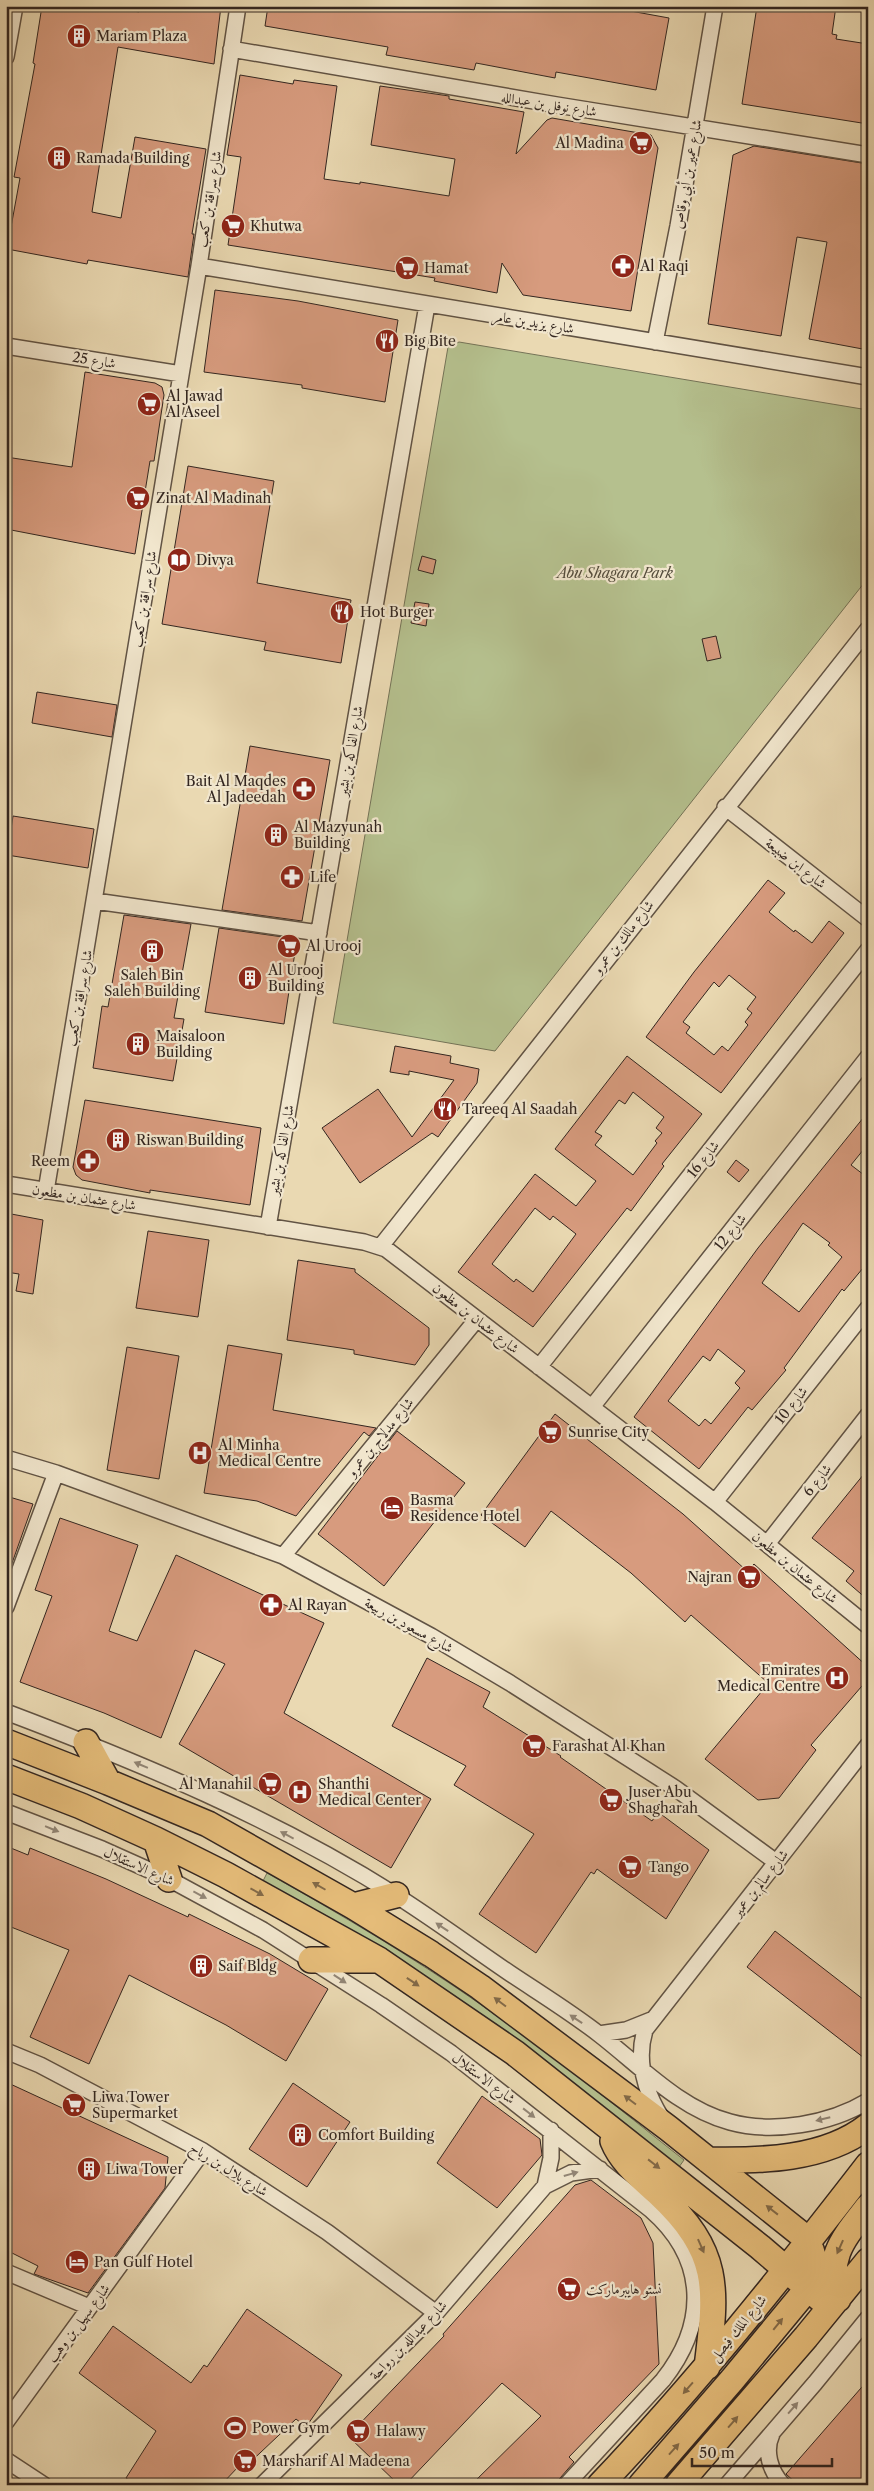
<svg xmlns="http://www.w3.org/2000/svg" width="874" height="2491" font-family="'Libre Caslon Text',Amiri,serif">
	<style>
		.green { fill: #b5c08e; stroke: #747357 }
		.building { fill: #d79b7e; stroke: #332620; fill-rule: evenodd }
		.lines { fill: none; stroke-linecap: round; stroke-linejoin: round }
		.minor-casing { stroke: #615344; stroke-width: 18 }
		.primary-casing { stroke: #332620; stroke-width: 28 }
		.minor { stroke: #f1e6cd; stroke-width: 15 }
		.primary { stroke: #e5bc79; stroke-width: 25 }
		.oneway { fill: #928676 }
		.oneway2 { fill: #836a48 }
		.labels { text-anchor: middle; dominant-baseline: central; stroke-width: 4.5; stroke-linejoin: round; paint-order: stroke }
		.poi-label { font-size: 14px; fill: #332620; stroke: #f1e6cd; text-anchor: start }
		.street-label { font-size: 14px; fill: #332620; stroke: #f1e6cd }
		.park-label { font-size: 14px; font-style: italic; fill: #544c3c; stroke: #f1e6cd }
	</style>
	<rect width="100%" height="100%" fill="#ead9b2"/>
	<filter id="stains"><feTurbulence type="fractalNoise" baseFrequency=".004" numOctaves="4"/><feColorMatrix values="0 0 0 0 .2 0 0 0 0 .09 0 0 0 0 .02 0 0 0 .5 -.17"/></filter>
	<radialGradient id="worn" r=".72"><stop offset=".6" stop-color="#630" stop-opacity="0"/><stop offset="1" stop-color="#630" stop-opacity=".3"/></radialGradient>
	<path class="green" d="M459,342L868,410V578L495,1051L333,1023L448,347Z
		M267,1873C340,1914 411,1956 480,2004C550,2053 617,2107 684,2160L679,2167L262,1883Z"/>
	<path class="building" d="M42,6H106L139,12V7L158,10L159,6H221L214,64L118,47L92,212L121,218L135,137L206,149L192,234H194L188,277L88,260L87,264L7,249L20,178L14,177L35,64L33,63Z
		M268,6H603L669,18L656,90L556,72L555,78L476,63L474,70L386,55L388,47L265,26Z
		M757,6H836L832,34L837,35L836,39L868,44V124L742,104Z
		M240,75L293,84L294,80L337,86L324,179L360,184V182L449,196L455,159L371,145L380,86L449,96V99L524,112L516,154L547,120L552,118L651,135L658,148L631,311L523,295L502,263L497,293L434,281L435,278L228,245L241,157L227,155Z
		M754,146L868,164V350L809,339L827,242L797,237L781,336L708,324L733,155Z
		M215,290L298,301L398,320L385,402L302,388V385L204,372Z
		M85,372L155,383L162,387L164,395L154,461H150L135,554L6,529V457L72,467Z
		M188,466L274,481L257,583L351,600L341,663L264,650L266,642L162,624Z
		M422,556L436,560L433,574L418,570Z
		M415,602L429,604L426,626L411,623Z
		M716,636L721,658L707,661L702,639Z
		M37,692L117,705L112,737L32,723Z
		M250,746L330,760L302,921L222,910Z
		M13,816L94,829L88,868L7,855Z
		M768,880L785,893L769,912L794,932L795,930L812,943L829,921L844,933L721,1093L646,1037L694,972ZM729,975L756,997L747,1009L752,1013L745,1022L748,1025L728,1051L722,1046L714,1055L686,1033L690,1027L683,1022L714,982L719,987Z
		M124,915L191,924L174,1018L184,1019L173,1081L93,1068L102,1006L108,1007Z
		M219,928L297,939L284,1024L205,1012Z
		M395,1046L451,1056L450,1063L479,1069L477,1083L438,1137L432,1133L360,1183L322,1128L378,1089L412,1137L454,1080L409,1071V1075L390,1072Z
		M627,1056L702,1114L662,1164L664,1166L631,1211L627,1208L533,1327L458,1272L535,1174L576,1206L596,1181L555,1149ZM633,1092L664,1117L656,1128L662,1133L655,1141L657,1143L633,1175L595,1145L602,1136L595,1132L619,1100L625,1104ZM535,1208L550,1220L553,1216L576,1234L533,1292L516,1279L514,1282L492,1264Z
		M85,1100L261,1128L250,1205L150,1190V1193L82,1180L76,1175L73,1167Z
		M868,1112V1144L851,1165L868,1178V1262L844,1291L842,1289L784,1368L786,1370L752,1410L748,1407L699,1469L634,1417L758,1248ZM803,1223L830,1243L828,1245L842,1257L799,1312L762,1283ZM718,1349L745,1371L735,1383L740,1388L711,1424L705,1419L699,1426L668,1401L703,1356L710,1361Z
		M736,1160L749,1170L739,1182L727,1172Z
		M6,1213L43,1220L33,1294L16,1291L19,1274L6,1272Z
		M148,1231L209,1240L198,1317L136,1308Z
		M298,1260L355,1269V1272L429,1328V1345L415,1365L354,1354V1350L287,1340Z
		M228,1345L282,1354L273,1410L376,1428L369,1436L364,1432L296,1516L257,1501L204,1493Z
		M127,1347L179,1356L159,1479L107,1470Z
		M555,1414L683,1514L747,1571L754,1564L868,1667V1679L811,1745L816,1750L779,1798L758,1800L705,1759L768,1684L767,1682L691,1615L685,1622L631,1573L551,1511L525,1547L481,1515Z
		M397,1431L465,1483L384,1586L318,1534Z
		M868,1469V1600L846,1581L854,1571L812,1538Z
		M6,1496L33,1504L6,1580Z
		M60,1518L138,1545L109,1631L137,1641L176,1555L324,1623L284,1713L431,1799L391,1868L179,1744L225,1664L195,1650L161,1738L104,1713L20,1682L52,1596L35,1590Z
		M427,1658L490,1692L483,1707L561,1756L560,1757L652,1821L658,1812L709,1850L666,1919L597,1869L594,1874L591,1872L536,1953L479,1914L534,1834L454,1785L466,1766L392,1726Z
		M6,1846L28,1855L30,1848L106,1879L188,1917L189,1914L270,1954L328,1989L286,2061L226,2025L129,1975L89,2064L30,2037L69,1950L6,1925Z
		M775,1931L868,2003V2061L747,1967Z
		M6,2082L168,2157L165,2188L88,2293L34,2274L38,2266L6,2250Z
		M293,2083L350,2122L307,2187L249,2149Z
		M482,2096L540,2139L542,2155L497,2208L437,2163Z
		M591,2180L641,2218L653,2243L659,2364L569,2457L574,2462L554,2485H471L541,2416L502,2383L405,2485H399L348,2436L444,2336L443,2334L575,2185Z
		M247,2309L342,2375L306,2427L296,2419L243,2469L239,2466L221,2485H136L126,2478L156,2431L79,2373L113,2326L191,2383L204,2365L207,2367Z
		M868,2380V2485H798L786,2474Z"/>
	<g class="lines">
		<g class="minor-casing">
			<path id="minor" d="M231,49L557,105L868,155
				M6,57L15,6
				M199,266L868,377
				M655,342L678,226L715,6
				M6,346L181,374
				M725,807L868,919
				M95,901L319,933
				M6,1184L364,1242L386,1249L715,1502L868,1626
				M46,1191L199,266L238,6
				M268,1227L427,305
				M381,1246L868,629
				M539,1367L868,950
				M592,1407L868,1057
				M6,1458L56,1473L283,1556L431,1636L510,1683L675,1788L776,1862
				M715,1502L868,1308
				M767,1544L868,1415
				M283,1556L477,1319
				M6,1607L56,1473
				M6,1712C141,1763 275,1819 397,1896C436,1921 473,1948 511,1974C541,1994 572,2013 600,2035C640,2066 680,2109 730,2122C773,2134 830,2124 868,2101
				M6,1812L102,1849L169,1879L263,1930L381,2005L451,2053L651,2210C707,2259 708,2323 663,2380L566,2485
				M599,2034L626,2030L651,2020
				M6,2051L40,2065L203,2151L327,2232L436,2313
				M661,2117C645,2091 636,2060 645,2030L868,1745
				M545,2186L551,2158V2130
				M6,2272L89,2307
				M6,2422L203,2151
				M772,2434C764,2451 770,2471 783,2485
				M6,2460L44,2485
				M262,2485L436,2313L545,2186L571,2173L600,2169
				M727,2485L815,2383L868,2318"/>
		</g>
		<g class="primary-casing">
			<path id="primary" d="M6,1742L108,1782L208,1824L353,1906L431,1954L480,1987L668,2128L802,2235C816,2252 818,2268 808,2288L732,2380L641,2485
				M86,1742L108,1782
				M6,1777L81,1806L156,1840L226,1875L379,1960L515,2053L760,2247L830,2307
				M156,1840L169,1879
				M353,1906L396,1895
				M311,1960H378
				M613,2141C622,2163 641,2177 658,2193C721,2252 717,2287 707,2367
				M708,2160C760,2161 825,2160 868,2126
				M838,2299C825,2257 844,2238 868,2207
				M600,2485C696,2384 783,2275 868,2165
				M678,2485L806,2337L868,2261"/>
		</g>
		<use href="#minor" class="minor"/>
		<use href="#primary" class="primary"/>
	</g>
	<defs><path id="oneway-solid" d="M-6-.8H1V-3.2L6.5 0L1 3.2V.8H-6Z" transform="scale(1.25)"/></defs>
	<g class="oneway">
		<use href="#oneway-solid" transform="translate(141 1765) rotate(-157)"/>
		<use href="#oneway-solid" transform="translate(52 1829) rotate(22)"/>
		<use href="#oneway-solid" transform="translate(287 1835) rotate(-152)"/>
		<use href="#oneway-solid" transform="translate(200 1895) rotate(28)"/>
		<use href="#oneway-solid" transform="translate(442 1927) rotate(-146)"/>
		<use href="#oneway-solid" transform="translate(340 1979) rotate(33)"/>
		<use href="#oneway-solid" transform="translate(576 2019) rotate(-146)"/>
		<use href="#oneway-solid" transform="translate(529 2113) rotate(38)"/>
		<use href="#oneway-solid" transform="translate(823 2119) rotate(166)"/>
		<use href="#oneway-solid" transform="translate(571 2174) rotate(-16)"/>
		<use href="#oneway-solid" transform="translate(793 2408) rotate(-49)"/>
	</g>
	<g class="oneway2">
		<use href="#oneway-solid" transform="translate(319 1886) rotate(-150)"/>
		<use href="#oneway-solid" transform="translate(257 1892) rotate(29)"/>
		<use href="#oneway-solid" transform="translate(413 1982) rotate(34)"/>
		<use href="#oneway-solid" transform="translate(500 2002) rotate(-143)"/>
		<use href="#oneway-solid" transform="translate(630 2100) rotate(-143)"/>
		<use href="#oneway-solid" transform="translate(654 2164) rotate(38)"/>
		<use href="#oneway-solid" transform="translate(772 2210) rotate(-142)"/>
		<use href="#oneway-solid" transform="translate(701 2246) rotate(66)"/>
		<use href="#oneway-solid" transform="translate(840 2247) rotate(114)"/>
		<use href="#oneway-solid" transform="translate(778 2324) rotate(-51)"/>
		<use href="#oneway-solid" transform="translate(688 2388) rotate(131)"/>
		<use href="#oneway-solid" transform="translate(733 2422) rotate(-49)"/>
		<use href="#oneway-solid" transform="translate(674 2449) rotate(-48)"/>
	</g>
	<defs>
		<g id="building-disc" transform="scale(1.25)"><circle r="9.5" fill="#8f2418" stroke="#f1e6cd"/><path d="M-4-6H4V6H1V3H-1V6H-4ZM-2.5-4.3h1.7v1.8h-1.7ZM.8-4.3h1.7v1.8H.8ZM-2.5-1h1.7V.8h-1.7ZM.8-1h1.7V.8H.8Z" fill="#fff"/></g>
		<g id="supermarket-disc" transform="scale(1.25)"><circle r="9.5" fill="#8f2418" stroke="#f1e6cd"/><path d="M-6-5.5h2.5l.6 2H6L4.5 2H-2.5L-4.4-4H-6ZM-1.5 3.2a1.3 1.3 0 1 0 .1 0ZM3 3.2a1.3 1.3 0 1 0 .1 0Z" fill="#fff"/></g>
		<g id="pharmacy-disc" transform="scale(1.25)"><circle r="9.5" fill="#8f2418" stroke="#f1e6cd"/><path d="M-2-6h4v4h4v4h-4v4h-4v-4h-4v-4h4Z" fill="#fff"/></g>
		<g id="restaurant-disc" transform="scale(1.25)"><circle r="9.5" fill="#8f2418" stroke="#f1e6cd"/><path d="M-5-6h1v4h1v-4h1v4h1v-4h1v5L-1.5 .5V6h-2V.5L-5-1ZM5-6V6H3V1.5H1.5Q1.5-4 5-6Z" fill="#fff"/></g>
		<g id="library-disc" transform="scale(1.25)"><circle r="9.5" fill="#8f2418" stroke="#f1e6cd"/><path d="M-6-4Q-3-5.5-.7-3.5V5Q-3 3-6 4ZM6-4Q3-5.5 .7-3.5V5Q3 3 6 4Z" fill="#fff"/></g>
		<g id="hospital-disc" transform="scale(1.25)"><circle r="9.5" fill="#8f2418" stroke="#f1e6cd"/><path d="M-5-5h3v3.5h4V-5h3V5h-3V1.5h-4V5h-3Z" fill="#fff"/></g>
		<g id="hotel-disc" transform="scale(1.25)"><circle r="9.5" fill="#8f2418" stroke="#f1e6cd"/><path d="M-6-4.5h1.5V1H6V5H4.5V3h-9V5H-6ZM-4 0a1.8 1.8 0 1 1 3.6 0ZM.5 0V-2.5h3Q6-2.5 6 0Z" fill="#fff"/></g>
		<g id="stadium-disc" transform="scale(1.25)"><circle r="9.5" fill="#8f2418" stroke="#f1e6cd"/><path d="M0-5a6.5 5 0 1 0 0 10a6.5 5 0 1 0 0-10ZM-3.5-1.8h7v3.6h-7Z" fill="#fff"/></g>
	</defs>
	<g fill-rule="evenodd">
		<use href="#building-disc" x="79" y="36"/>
		<use href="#supermarket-disc" x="641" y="143"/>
		<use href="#building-disc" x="59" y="158"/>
		<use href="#supermarket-disc" x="233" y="226"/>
		<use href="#pharmacy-disc" x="623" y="266"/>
		<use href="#supermarket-disc" x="407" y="268"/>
		<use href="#restaurant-disc" x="387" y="341"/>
		<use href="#supermarket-disc" x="149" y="404"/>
		<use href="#supermarket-disc" x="138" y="498"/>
		<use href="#library-disc" x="179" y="560"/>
		<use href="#restaurant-disc" x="342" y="612"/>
		<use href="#pharmacy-disc" x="304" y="789"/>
		<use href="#building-disc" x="276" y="835"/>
		<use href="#pharmacy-disc" x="292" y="877"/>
		<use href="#supermarket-disc" x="289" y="946"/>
		<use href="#building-disc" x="152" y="951"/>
		<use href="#building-disc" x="250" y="978"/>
		<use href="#building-disc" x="138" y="1044"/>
		<use href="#restaurant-disc" x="445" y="1109"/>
		<use href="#building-disc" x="118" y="1140"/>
		<use href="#pharmacy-disc" x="88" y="1161"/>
		<use href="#supermarket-disc" x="550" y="1432"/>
		<use href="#hospital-disc" x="200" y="1453"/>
		<use href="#hotel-disc" x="392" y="1508"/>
		<use href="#supermarket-disc" x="749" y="1577"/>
		<use href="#pharmacy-disc" x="271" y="1605"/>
		<use href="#hospital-disc" x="837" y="1678"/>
		<use href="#supermarket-disc" x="534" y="1746"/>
		<use href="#supermarket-disc" x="270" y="1784"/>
		<use href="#hospital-disc" x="300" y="1792"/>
		<use href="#supermarket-disc" x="611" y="1800"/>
		<use href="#supermarket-disc" x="630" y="1867"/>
		<use href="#building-disc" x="201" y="1966"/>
		<use href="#supermarket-disc" x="74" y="2105"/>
		<use href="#building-disc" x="300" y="2135"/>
		<use href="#building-disc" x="89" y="2169"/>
		<use href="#hotel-disc" x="77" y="2262"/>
		<use href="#supermarket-disc" x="569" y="2289"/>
		<use href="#stadium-disc" x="235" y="2428"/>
		<use href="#supermarket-disc" x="358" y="2431"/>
		<use href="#supermarket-disc" x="245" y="2461"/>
	</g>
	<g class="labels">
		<g class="poi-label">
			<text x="96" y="36">Mariam Plaza</text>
			<text x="624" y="143" text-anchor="end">Al Madina</text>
			<text x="76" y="158">Ramada Building</text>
			<text x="250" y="226">Khutwa</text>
			<text x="640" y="266">Al Raqi</text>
			<text x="424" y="268">Hamat</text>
			<text x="404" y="341">Big Bite</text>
			<text x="166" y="396">Al Jawad<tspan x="166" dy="16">Al Aseel</tspan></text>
			<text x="156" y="498">Zinat Al Madinah</text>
			<text x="196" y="560">Divya</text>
			<text x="360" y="612">Hot Burger</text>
			<text x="286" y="781" text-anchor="end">Bait Al Maqdes<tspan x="286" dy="16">Al Jadeedah</tspan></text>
			<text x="294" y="827">Al Mazyunah<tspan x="294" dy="16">Building</tspan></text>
			<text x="310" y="877">Life</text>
			<text x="306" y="946">Al Urooj</text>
			<text x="268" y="970">Al Urooj<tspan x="268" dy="16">Building</tspan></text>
			<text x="152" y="975" text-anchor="middle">Saleh Bin<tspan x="152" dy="16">Saleh Building</tspan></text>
			<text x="156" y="1036">Maisaloon<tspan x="156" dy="16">Building</tspan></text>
			<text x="462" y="1109">Tareeq Al Saadah</text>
			<text x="136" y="1140">Riswan Building</text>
			<text x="70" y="1161" text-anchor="end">Reem</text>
			<text x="568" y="1432">Sunrise City</text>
			<text x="218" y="1445">Al Minha<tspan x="218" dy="16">Medical Centre</tspan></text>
			<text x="410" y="1500">Basma<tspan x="410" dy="16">Residence Hotel</tspan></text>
			<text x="732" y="1577" text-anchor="end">Najran</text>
			<text x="288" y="1605">Al Rayan</text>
			<text x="820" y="1670" text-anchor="end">Emirates<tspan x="820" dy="16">Medical Centre</tspan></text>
			<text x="552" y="1746">Farashat Al Khan</text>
			<text x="252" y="1784" text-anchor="end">Al Manahil</text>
			<text x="318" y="1784">Shanthi<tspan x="318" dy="16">Medical Center</tspan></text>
			<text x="628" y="1792">Juser Abu<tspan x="628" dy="16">Shagharah</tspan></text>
			<text x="648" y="1867">Tango</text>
			<text x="218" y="1966">Saif Bldg</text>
			<text x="92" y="2097">Liwa Tower<tspan x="92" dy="16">Supermarket</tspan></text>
			<text x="318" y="2135">Comfort Building</text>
			<text x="106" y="2169">Liwa Tower</text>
			<text x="94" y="2262">Pan Gulf Hotel</text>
			<text x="586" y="2289">نستو هايبرماركت</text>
			<text x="252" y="2428">Power Gym</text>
			<text x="376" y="2431">Halawy</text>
			<text x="262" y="2461">Marsharif Al Madeena</text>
		</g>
		<g class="street-label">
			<text transform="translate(549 104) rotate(9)">شارع نوفل بن عبدالله</text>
			<text transform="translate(687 174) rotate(-80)">شارع عمير بن أبي وقاص</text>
			<text transform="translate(209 199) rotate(-81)">شارع سراقة بن كعب</text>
			<text transform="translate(533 322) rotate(9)">شارع يزيد بن عامر</text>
			<text transform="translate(94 360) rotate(9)">شارع 25</text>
			<text transform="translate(144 599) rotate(-81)">شارع سراقة بن كعب</text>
			<text transform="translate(350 751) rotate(-80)">شارع الفاكه بن بشير</text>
			<text transform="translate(796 863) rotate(38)">شارع ابن ضبيعة</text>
			<text transform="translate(623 937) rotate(-52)">شارع مالك بن عمرو</text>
			<text transform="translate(79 998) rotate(-80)">شارع سراقة بن كعب</text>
			<text transform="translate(281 1150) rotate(-80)">شارع الفاكه بن بشير</text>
			<text transform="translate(703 1159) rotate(-52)">شارع 16</text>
			<text transform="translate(84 1197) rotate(9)">شارع عثمان بن مظعون</text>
			<text transform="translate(730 1232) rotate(-52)">شارع 12</text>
			<text transform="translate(476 1318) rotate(38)">شارع عثمان بن مظعون</text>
			<text transform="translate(791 1405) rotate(-52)">شارع 10</text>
			<text transform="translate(380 1437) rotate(-51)">شارع مدلاج بن عمرو</text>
			<text transform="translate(817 1480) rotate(-52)">شارع 6</text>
			<text transform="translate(795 1567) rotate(39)">شارع عثمان بن مظعون</text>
			<text transform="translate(409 1625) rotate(29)">شارع مسعود بن ربيعة</text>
			<text transform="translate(139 1866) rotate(24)">شارع الاستقلال</text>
			<text transform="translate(760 1883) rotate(-52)">شارع سالم بن عمير</text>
			<text transform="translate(484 2078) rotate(37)">شارع الاستقلال</text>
			<text transform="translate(229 2169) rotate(32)">شارع بلال بن رباح</text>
			<text transform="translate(78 2323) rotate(-53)">شارع سهيل بن وهب</text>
			<text transform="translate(738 2328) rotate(-51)">شارع الملك فيصل</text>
			<text transform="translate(408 2340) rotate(-46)">شارع عبدالله بن رواحة</text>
		</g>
		<g class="park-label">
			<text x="615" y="573">Abu Shagara Park</text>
		</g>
	</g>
	<rect width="874" height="2491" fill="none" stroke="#ead9b2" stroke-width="25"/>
	<rect x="8" y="8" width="859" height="2476" fill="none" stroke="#332620" stroke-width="2.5"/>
	<rect x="12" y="12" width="849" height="2466" fill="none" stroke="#332620"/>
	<path d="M692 2458v8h140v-8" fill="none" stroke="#332620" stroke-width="2.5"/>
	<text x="699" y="2458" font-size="15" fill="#332620" stroke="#f1e6cd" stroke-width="4" paint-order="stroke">50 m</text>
	<rect width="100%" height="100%" filter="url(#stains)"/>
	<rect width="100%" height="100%" fill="url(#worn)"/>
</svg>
